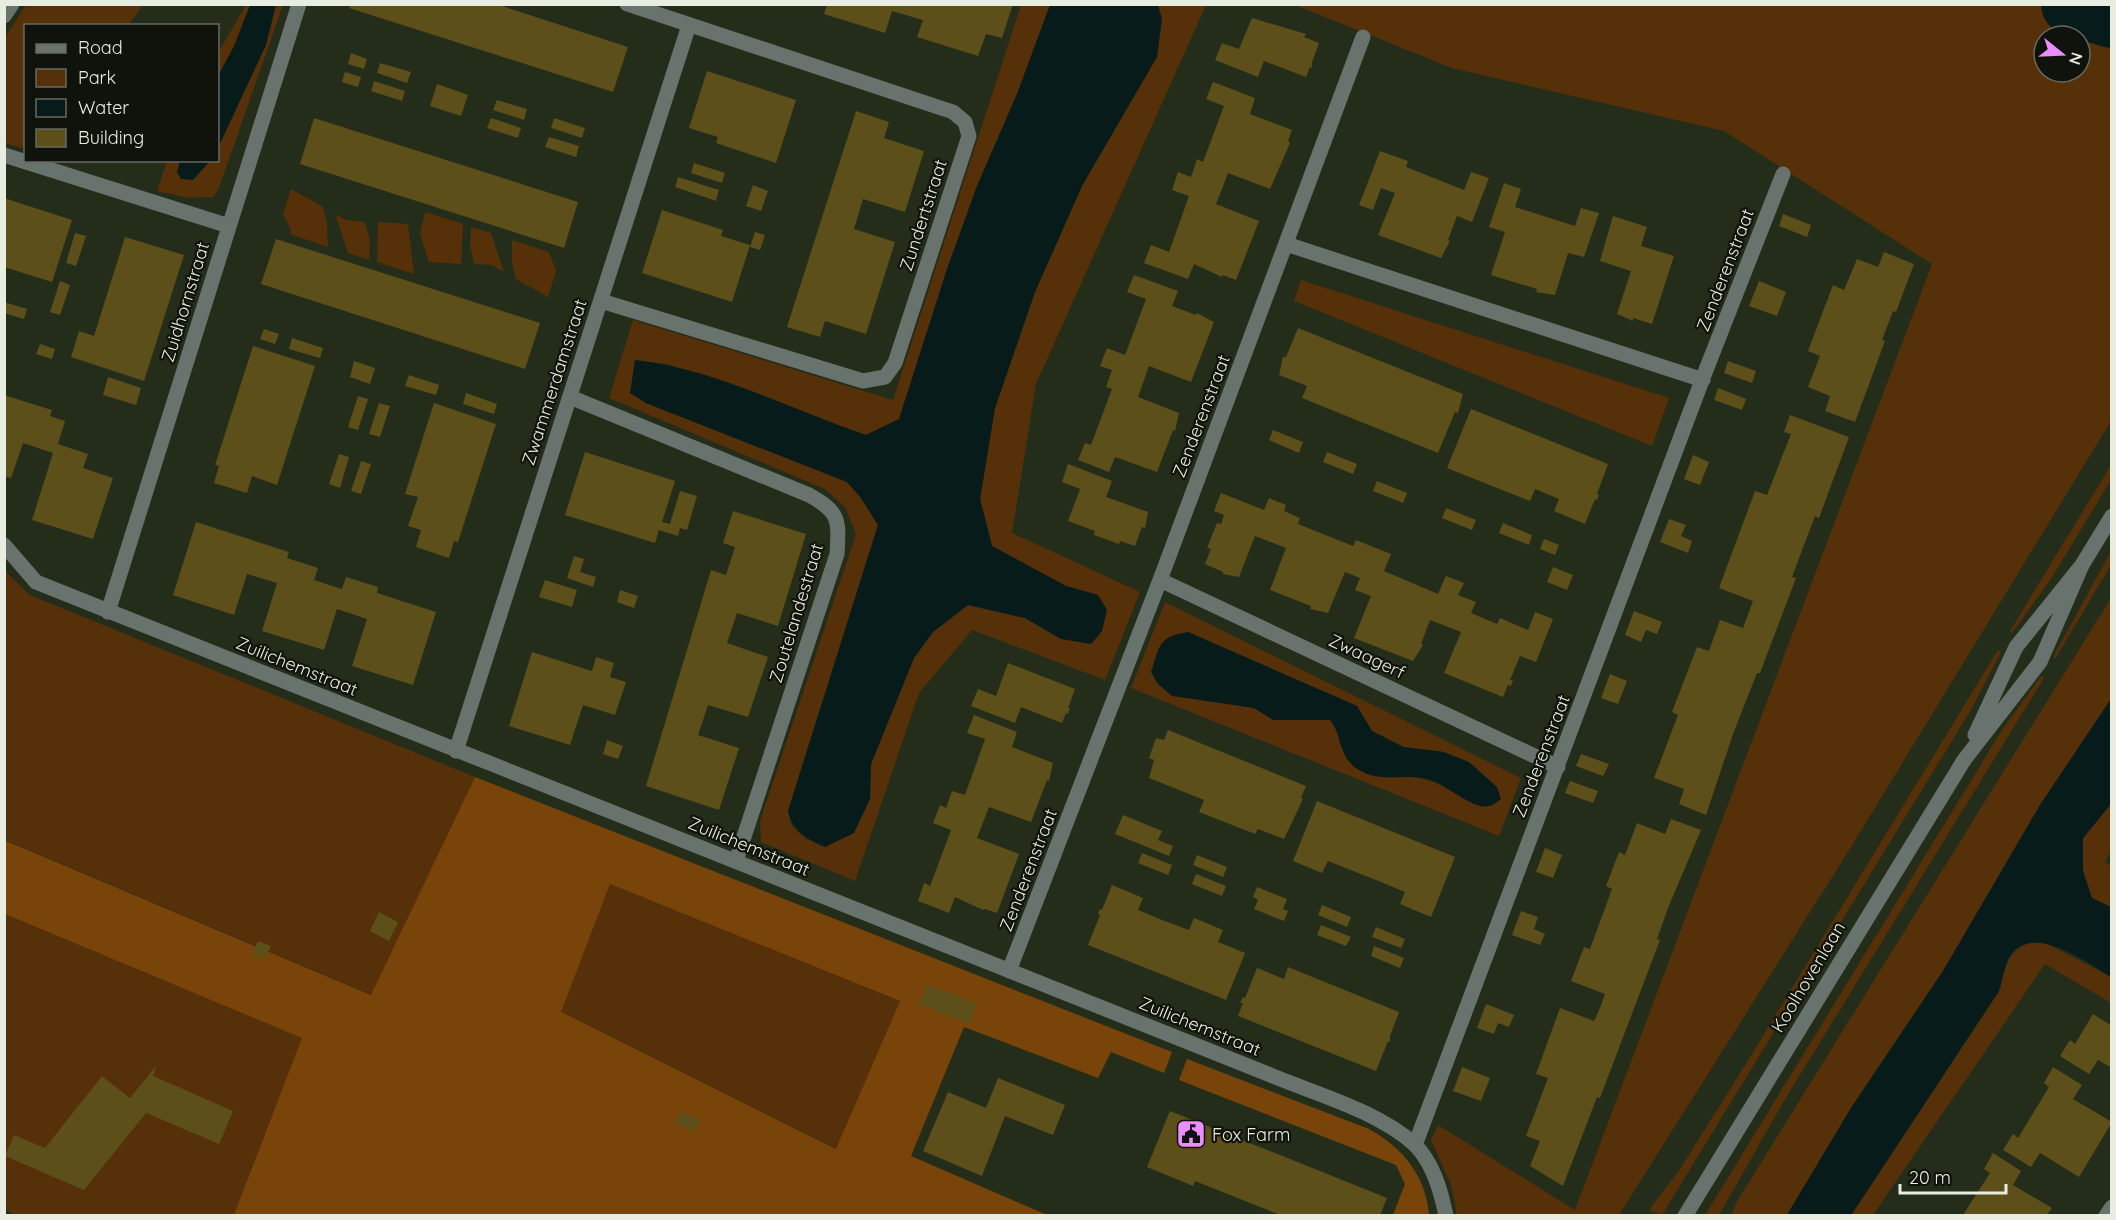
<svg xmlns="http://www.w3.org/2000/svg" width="2116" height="1220" font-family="Quicksand,sans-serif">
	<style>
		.green { fill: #563008; fill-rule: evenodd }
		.forest { fill: #79440a; fill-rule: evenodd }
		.water { fill: #081b1b }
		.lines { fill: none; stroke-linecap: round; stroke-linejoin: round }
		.river { stroke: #081b1b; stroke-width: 64 }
		.building { fill: #5d4f19 }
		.minor { stroke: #68736d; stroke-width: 15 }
		.labels { text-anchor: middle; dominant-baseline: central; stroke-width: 4.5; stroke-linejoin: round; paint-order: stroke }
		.street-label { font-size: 18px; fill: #e7ede0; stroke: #10130b }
		.poi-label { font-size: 18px; fill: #e7ede0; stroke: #10130b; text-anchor: start }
	</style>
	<rect width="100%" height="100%" fill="#242d19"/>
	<path class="green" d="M2047,4L2111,27V421L1851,847L1619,1215H1457L1451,1185L1431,1140L1438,1125L1575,1210L1932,264L1724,131L1452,68L1295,5ZM2044,36H2080V72H2044Z
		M26,5H143L129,25L26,26L25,149L5,143V37Z
		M246,5H283L219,188L213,197L189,198L157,191L167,161L218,160V53Z
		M1021,5H1050L1017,94L977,186L947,269L899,419L866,435L668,364L635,361L646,403L847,482L861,498L878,525L788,811L791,825L807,840L870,799L871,764L914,658L933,632L968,605L1025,618L1061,639L1098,595L1066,586L992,546L980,499L995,408L1035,292L1082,186L1162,19L1158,5H1206L1036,384L1012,533L1140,592L1105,680L972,630L919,693L855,881L761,842L760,821L856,534L845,507L825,489L609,398L633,320L893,400Z
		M291,189L323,207L327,223L328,247L290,234L291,230L283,214Z
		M425,212L463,224L461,264L429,262L420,234Z
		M335,214L346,220L365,222L370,241L369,260L348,253Z
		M378,222L408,224L414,274L377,262Z
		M471,227L491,233L504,272L492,265L474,264L470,245Z
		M512,240L549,252L556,271L548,297L516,279L512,263Z
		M1301,280L1669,398L1652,446L1294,301Z
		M2111,465V480L2051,579L2012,633L2010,631Z
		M2111,551V565L2055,659L2053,657Z
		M4,570L30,595L475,777L372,995L5,840Z
		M2111,598V699L2040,805L1943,971L1851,1108L1787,1215L1731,1216L1736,1203Z
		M1165,602L1521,778L1499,836L1131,688ZM1188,632L1357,706L1372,731L1404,747L1444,752L1478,805C1448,790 1425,771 1390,778L1340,745L1337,729L1330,720H1273L1254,708Z
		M1998,650L2001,652L1972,708L1662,1215L1649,1210L1680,1169L1747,1062Z
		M2041,676L2044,678L1784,1101L1719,1215H1705L2002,730Z
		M2111,804V851L2105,862L2111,866V907L2092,898L2083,871V838Z
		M610,884L900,1001L837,1149L560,1012Z
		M5,914L303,1038L235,1215L15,1216L5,1208Z
		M2042,941L2111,977V1003L2045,964L1873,1215L1851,1216L1999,991C2007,963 2009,944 2042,941Z"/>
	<path class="forest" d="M2047,5H2111V27Z
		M475,777L1172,1052L1164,1073L1111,1052L1098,1078L964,1027L911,1156L1047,1215H234L302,1038L5,914L4,840L371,995ZM610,884L900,1001L836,1149L561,1012Z
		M1187,1059L1369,1129C1403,1148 1426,1176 1429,1215H1393L1405,1184L1396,1165L1179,1080Z"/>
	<path class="water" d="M250,5H276L266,45L218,148V76L234,46Z
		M1050,5H1158L1162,19L1157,57L1082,186L1035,292L995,408L980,499L992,546L1066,586L1098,595L1107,610L1102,631L1091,644L1061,639L1025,618L968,605L933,632L914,658L871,764L870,799L854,833L825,847C806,839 793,831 788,811L878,525L861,498L847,482L646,403L630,393L635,360C715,369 790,409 866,435L899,419L947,269L977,186L1017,94Z
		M180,161V160L210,161L193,180L181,179L177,172Z
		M1188,632L1357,706L1372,731L1403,747L1444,752L1469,762L1497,787L1501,799C1498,801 1493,806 1489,806C1473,810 1447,785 1431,780C1406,772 1382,784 1359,770C1338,758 1343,736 1330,720H1273L1254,708L1172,696L1158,684L1151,672C1160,645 1158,637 1188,632Z
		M2111,699V804L2083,838V871L2092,898L2111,907V977C2087,962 2028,920 2008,959C2004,969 2002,981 1999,991L1851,1215H1787L1851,1108L1943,971L2040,805Z"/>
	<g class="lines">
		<path class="river" d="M2073,4L2112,16"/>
	</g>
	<path class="building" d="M350,4H496L628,47L613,92L349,8Z
		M827,4H1013L1002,38L986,34L978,56L917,37L923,20L892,11L885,33L824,14Z
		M1252,18L1306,34L1304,37L1319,43L1312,62V68L1310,67L1306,77L1264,61L1258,77L1215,60L1222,43L1239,49Z
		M351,53L367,59L364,69L348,64Z
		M380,63L411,72L407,83L377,73Z
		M707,71L796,100L776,163L716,143L718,137L689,128Z
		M345,72L361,77L358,87L342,82Z
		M374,81L405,91L402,101L371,91Z
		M1213,82L1255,98L1250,114L1292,130L1288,141L1290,143L1270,189L1228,173L1222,189L1216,204L1259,221L1236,280L1223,275L1222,277L1194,264L1188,279L1144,263L1151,245L1169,252L1189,196L1172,190L1178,172L1191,177L1197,159L1203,162L1224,106L1206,99Z
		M437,84L468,95L461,116L430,106Z
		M497,100L527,109L524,120L493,110Z
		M856,111L889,122L884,138L924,151L905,212L863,199L854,229L895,242L866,334L825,321L820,337L787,327Z
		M314,118L578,202L564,248L300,164Z
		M491,118L521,128L518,138L487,128Z
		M554,118L585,128L582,138L551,128Z
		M549,137L579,146L576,157L545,147Z
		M1380,151L1408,161L1406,167L1464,190L1471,172L1489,178L1472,222L1457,216L1448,240L1450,241L1441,258L1378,235L1395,193L1381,188L1373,210L1359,205Z
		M694,163L725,173L722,183L691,173Z
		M678,177L719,190L716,201L675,187Z
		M1504,183L1521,189L1515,207L1575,226L1581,208L1599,213L1584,257L1568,253L1555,295L1536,292L1537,289L1491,275L1505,232L1489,227Z
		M753,185L768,191L761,211L746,206Z
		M4,198L72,220L52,282L4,267Z
		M662,210L723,230L721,236L750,245L732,302L642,273Z
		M1783,214L1811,225L1807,237L1779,226Z
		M1613,216L1647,227L1641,246L1674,256L1652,324L1633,318V321L1617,314L1631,271L1600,261Z
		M755,232L765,235L760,250L750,247Z
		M75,233L86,236L76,266L66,263Z
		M125,237L184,255L144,381L71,357L79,331L94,336Z
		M276,239L540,323L525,369L261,284Z
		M1884,252L1914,264L1896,312L1893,311L1882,340L1885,341L1855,422L1825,411L1830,396L1808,387L1820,356L1808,351L1833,285L1844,290L1857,259L1878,267Z
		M1134,275L1178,291L1172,306L1196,315L1197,313L1214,322L1191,382L1149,366L1138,397L1179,413L1175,431L1173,430L1157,472L1115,457L1109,472L1078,460L1085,443L1091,445L1112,389L1106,387L1112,370L1100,366L1107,348L1125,355L1146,299L1127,292Z
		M60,281L70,285L60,315L50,312Z
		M1759,281L1786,292L1777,316L1749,306Z
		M4,302L27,309L24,319L4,313Z
		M1298,328L1463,394L1458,413L1455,412L1438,453L1302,398L1307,386L1279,375L1283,357H1286Z
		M264,329L279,334L275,344L260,339Z
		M292,338L323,348L320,358L289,349Z
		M40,344L55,349L52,359L36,354Z
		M253,346L315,366L277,485L252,476L247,493L214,483L219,466L215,465Z
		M354,361L375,368L370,384L350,377Z
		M1728,361L1756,371L1752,383L1724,373Z
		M409,375L439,385L436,395L405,386Z
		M108,377L141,388L136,405L103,395Z
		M1718,388L1746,399L1742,410L1714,400Z
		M466,393L497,404L494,414L463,404Z
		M4,395L52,410L50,416L65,421L58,444L88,454L83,468L113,478L93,539L32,520L53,453L23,443L11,478L4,476Z
		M358,396L368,399L358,430L348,427Z
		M379,403L390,406L380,437L369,434Z
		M434,403L496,424L458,542L454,541L449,558L416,547L421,530L408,526L418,497L405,494Z
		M1471,409L1608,464L1597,494L1599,495L1597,500L1595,499L1585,524L1554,511L1559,499L1535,489L1530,501L1447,468Z
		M1790,415L1849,437L1819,518L1815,516L1792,577L1796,578L1760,673H1757L1733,734L1706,815L1679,804L1684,789L1654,778L1678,715L1672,712L1697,647L1709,651L1720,620L1743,628L1753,601L1719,588L1755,491L1767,495L1791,434L1784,432Z
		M1273,430L1303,442L1299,453L1269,440Z
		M585,452L675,481L662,522L670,524L680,491L697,496L687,530L680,528L678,536L659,530L655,543L565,515Z
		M1327,452L1357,464L1353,474L1323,462Z
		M339,454L349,457L340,488L329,484Z
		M1693,455L1709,462L1700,485L1684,479Z
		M361,461L371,464L361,494L351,491Z
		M1068,464L1112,481L1106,497L1148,512L1145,528L1142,527L1135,546L1120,541L1119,544L1094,535L1095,531L1068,521L1080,489L1062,482Z
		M1377,481L1407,493L1403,503L1373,491Z
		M1221,493L1264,510L1269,498L1286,505L1284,511L1300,518L1298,524L1353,546L1356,540L1391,554L1384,571L1438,594L1446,576L1464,583L1458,595L1476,602L1471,613L1497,624L1500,618L1528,630L1535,612L1553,619L1536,662L1520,656L1510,680H1513L1511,686L1508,685L1503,697L1444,673L1461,632L1430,620L1421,644L1423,645L1413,661L1354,638L1371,596L1355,590L1360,578L1345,572L1328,613L1310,609L1311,606L1270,590L1286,548L1255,536L1239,577L1223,574V572L1205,564L1211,549L1207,548L1217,523L1221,524L1224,515L1214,511Z
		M1446,508L1476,520L1472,530L1442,518Z
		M733,511L806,534L778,626L737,613L727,643L768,657L748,717L708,705L698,735L739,748L719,810L646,786L711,570L726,575L735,547L723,543Z
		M1669,519L1686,525L1681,536L1692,541L1688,553L1660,542Z
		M196,522L289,552L287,558L318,568L314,580L342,589L346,577L378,587L377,593L436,612L413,685L352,666L367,619L337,609L324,650L262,631L277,583L247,574L234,615L173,595Z
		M1503,523L1532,535L1529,545L1499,533Z
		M1544,539L1559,545L1555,555L1540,549Z
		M574,556L584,559L580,572L596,577L593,587L567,578Z
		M1553,567L1573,575L1567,590L1547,582Z
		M545,580L577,590L572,607L539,597Z
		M620,590L638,596L634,608L617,602Z
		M1634,611L1662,622L1657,634L1646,630L1641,642L1625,635Z
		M532,652L592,671L596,657L614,663L610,677L626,682L615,715L583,705L570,745L509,726Z
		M1008,663L1075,689L1068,708H1070L1068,714L1066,713L1062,723L1021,707L1015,723L971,706L978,689L996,696Z
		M1610,674L1627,681L1618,704L1601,698Z
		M974,715L1017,732L1012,747L1053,763L1049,781L1047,780L1031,822L989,807L977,838L1019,854L997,913L985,909L983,910L955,897L949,913L918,901L924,883L930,886L951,830L933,823L940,805L946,808L952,791L965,795L985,739L967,733Z
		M1168,730L1306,786L1301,798L1303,799L1284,839L1258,829L1255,834L1199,812L1204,800L1149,778L1154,760L1149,758L1156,738L1164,740Z
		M607,740L623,746L618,759L603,754Z
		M1581,754L1609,764L1603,776L1576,766Z
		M1570,781L1598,791L1593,803L1565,793Z
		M1317,801L1455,857L1431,917L1400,904L1405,892L1381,882L1328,861L1322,873L1293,861Z
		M1123,815L1162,831L1158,840L1173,846L1169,856L1115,834Z
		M1671,819L1701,830L1668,908L1657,939L1660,940L1600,1098L1597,1097L1563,1186L1530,1166L1540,1141L1526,1136L1548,1078L1536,1074L1560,1008L1594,1021L1600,1008L1605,994L1571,981L1584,947L1590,949L1612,889L1606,886L1619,852L1625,855L1637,823L1665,834Z
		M1545,848L1562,855L1553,878L1536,872Z
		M1142,853L1172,865L1168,875L1138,863Z
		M1197,855L1227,867L1223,877L1193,865Z
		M1196,874L1226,886L1222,896L1192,884Z
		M1112,885L1143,898L1138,910L1162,920L1189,930L1194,918L1223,930L1218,942L1245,953L1226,1000L1088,945L1100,915L1098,914L1100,909L1102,910Z
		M1257,887L1287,899L1283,909L1288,911L1284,921L1254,909L1258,900L1253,897Z
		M1322,905L1351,917L1347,927L1318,915Z
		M1521,911L1538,917L1534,929L1545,934L1540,945L1512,935Z
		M379,912L398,922L389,941L370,931Z
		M1321,925L1351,937L1346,946L1317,935Z
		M1376,927L1405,939L1401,948L1372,937Z
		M258,941L271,946L265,959L252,954Z
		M1374,946L1404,958L1400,968L1371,956Z
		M1288,967L1399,1012L1390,1036V1042L1388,1041L1376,1071L1238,1016L1243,1003H1240L1243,997L1245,998L1257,968L1284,979Z
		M927,984L977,1004L970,1024L919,1004Z
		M1486,1004L1514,1015L1509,1027L1498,1023L1494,1034L1477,1028Z
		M2093,1014L2112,1026V1068L2098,1060L2089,1074L2060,1056L2070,1040L2075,1044Z
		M156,1066L153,1076L233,1111L219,1144L146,1113L84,1190L5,1156L14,1135L45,1148L102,1076L130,1098Z
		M1462,1067L1490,1078L1481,1101L1453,1091Z
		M2053,1067L2082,1085L2073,1099L2112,1122L2079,1177L2040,1153L2031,1167L2003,1150L2013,1134L2018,1138L2049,1087L2044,1083Z
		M998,1078L1065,1105L1053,1135L1005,1116L982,1176L923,1151L948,1092L986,1108Z
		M681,1111L700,1120L694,1132L675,1123Z
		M1170,1111L1387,1198L1380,1215H1280L1195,1181L1193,1186L1147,1167Z
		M1993,1153L2021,1171L2013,1185L2052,1208L2047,1215H1963L1990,1173L1984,1169Z"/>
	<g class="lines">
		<path class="minor" d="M4,16L12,4
			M4,155L229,226
			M1286,244L1703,380
			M601,301L863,381L885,377L895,363L969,136L965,122L953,112L627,4
			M570,397L809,495C840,512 839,520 837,554L736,861
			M4,545L36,582L1268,1074C1313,1093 1378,1111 1414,1144C1433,1162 1441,1191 1446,1216
			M1160,580L1558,767
			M108,612L299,4
			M1975,735L2016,647L2082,565L2112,516
			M456,751L689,25
			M1009,971L1160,580L1363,37
			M1415,1145L1704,375L1783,174
			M1685,1216L1964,760L2040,662L2082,565
			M2106,1216L2112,1207"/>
	</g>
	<defs>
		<g id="civic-square" transform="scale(1.5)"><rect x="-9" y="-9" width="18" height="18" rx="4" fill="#eb8dfc" stroke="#10130b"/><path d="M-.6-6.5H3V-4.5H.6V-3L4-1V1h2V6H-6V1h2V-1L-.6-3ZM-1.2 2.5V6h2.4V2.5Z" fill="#111"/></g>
	</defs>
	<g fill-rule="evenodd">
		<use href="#civic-square" x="1191" y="1134"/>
	</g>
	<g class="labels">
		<g class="street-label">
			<text transform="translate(923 215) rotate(-72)">Zundertstraat</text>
			<text transform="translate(1725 270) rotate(-69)">Zenderenstraat</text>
			<text transform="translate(185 302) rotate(-73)">Zuidhornstraat</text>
			<text transform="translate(554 382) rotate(-72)">Zwammerdamstraat</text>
			<text transform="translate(1201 416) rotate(-69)">Zenderenstraat</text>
			<text transform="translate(796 613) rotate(-73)">Zoutelandestraat</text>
			<text transform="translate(1367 656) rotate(25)">Zwaagerf</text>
			<text transform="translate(297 666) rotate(22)">Zuilichemstraat</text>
			<text transform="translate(1541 756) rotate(-69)">Zenderenstraat</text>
			<text transform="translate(749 846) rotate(22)">Zuilichemstraat</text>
			<text transform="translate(1028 870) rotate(-69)">Zenderenstraat</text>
			<text transform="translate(1808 977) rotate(-59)">Koolhovenlaan</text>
			<text transform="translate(1200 1026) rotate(22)">Zuilichemstraat</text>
		</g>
		<g class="poi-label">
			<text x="1212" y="1134">Fox Farm</text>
		</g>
	</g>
	<rect width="2116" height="1220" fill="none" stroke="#e7ede0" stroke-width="12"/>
	<rect x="24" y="24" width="195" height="138" fill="#10130b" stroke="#666a60" stroke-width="1.5"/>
	<rect x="36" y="44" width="30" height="9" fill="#68736d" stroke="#666a60" stroke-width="1.5"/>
	<text x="78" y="54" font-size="18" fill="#e7ede0">Road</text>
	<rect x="36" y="69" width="30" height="18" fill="#563008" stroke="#666a60" stroke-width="1.5"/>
	<text x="78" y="84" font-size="18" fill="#e7ede0">Park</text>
	<rect x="36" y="99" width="30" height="18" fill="#081b1b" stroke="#666a60" stroke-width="1.5"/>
	<text x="78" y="114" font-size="18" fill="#e7ede0">Water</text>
	<rect x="36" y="129" width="30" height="18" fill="#5d4f19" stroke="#666a60" stroke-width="1.5"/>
	<text x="78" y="144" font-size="18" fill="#e7ede0">Building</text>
	<g transform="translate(2062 54) rotate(108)"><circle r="28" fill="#10130b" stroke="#666a60" stroke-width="1.5"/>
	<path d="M0-4.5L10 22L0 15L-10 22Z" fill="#eb8dfc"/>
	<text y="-9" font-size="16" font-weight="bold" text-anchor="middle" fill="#e7ede0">N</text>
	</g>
	<path d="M1900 1184v9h106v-9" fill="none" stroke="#e7ede0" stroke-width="3"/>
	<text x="1909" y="1184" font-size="18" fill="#e7ede0" stroke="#10130b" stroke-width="4.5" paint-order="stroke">20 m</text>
</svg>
